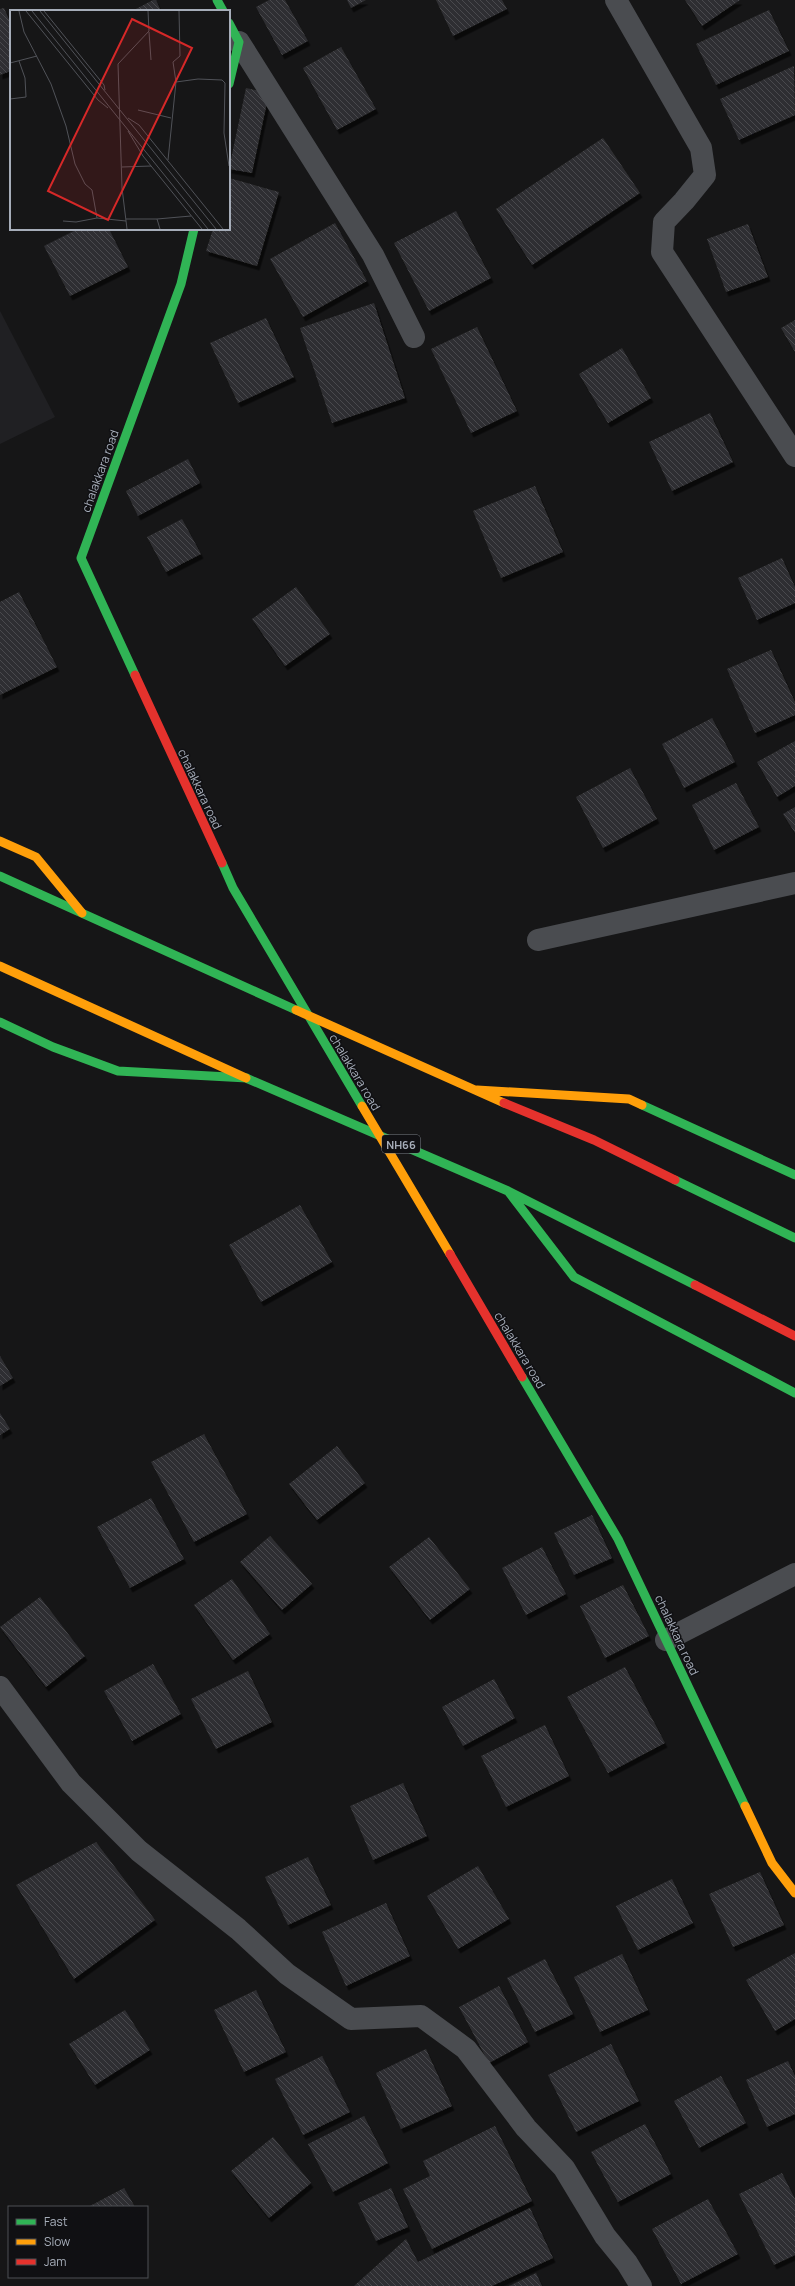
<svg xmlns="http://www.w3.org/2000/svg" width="795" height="2286" font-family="Manrope,sans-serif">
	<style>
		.built { fill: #202023 }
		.building { fill: url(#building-back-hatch); filter: url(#shadow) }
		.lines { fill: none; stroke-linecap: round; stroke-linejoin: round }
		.street { stroke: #4a4c50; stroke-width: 22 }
		.fast { stroke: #30b455; stroke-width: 9 }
		.slow { stroke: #ff9f0a; stroke-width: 9 }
		.jam { stroke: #e5322d; stroke-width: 9 }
		.labels { text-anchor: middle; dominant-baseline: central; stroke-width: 3; stroke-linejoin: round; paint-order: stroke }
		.shield { fill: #101013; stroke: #797e87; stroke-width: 1 }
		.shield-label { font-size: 11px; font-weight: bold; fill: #a6adb9 }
		.street-label { font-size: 12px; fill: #a6adb9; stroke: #101013 }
		.inset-road { fill: none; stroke: #505258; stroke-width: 1 }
		.view { fill: #d62828; fill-opacity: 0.15; stroke: #d62828; stroke-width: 2 }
		.inset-edge { fill: none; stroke: #a6adb9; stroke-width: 2 }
	</style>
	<defs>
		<pattern id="building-back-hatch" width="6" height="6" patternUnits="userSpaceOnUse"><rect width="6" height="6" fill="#2f2f31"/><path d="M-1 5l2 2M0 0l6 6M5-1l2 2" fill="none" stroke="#4a4a4d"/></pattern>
		<filter id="shadow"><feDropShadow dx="2.5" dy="4.5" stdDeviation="0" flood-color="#0009"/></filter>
	</defs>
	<rect width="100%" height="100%" fill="#161617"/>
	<path class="built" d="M0,311L55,417L0,444Z"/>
	<path class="building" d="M153,0H156L161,11H132Z
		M269,0H285L308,41L282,55L256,7Z
		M347,0H366L351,8Z
		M436,0H502L507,9L453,36Z
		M685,0H740L702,26Z
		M4,8L11,24V71L0,75V9Z
		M769,10L789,51L716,85L696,44Z
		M341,47L376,109L337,130L303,68Z
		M794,66L795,115L739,140L720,99Z
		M246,88L269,93L252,173L229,169Z
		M603,138L640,193L532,265L496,209Z
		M229,178L279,192L257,266L206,251L213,229H229Z
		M456,211L491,278L429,311L394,243Z
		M335,223L367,281L303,317L270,259Z
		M748,224L768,277L726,292L707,239Z
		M78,229H109L128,267L70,296L44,246Z
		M374,303L405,398L332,423L300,328Z
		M266,318L294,377L238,403L210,343Z
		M795,320V352L781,328Z
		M477,327L517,411L471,433L431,349Z
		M622,348L651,398L608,423L579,374Z
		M710,413L733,462L672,491L649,442Z
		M188,459L200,483L138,516L126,491Z
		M535,486L563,552L501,578L473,511Z
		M182,519L201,554L166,572L147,537Z
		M782,558L795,587V603L757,620L738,578Z
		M296,587L330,634L285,666L252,619Z
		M19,592L57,667L0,695V602Z
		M771,650L795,702V715L755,733L727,669Z
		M712,718L735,762L684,788L662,744Z
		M795,741V786L777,797L757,762Z
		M630,768L657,819L603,848L576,797Z
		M736,783L759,827L714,850L692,805Z
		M795,807V833L783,814Z
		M300,1205L332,1262L261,1302L229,1245Z
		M0,1356L13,1378L0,1386Z
		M0,1413L10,1429L0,1435Z
		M204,1434L247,1514L194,1542L151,1462Z
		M337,1446L365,1483L317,1520L289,1484Z
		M151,1498L184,1559L130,1588L97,1527Z
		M592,1515L612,1558L574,1575L554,1533Z
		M270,1536L312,1584L282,1610L240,1562Z
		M429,1537L470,1589L430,1620L389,1567Z
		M542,1547L566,1594L526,1615L502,1568Z
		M232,1579L270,1634L233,1660L194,1605Z
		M623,1585L649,1636L605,1658L580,1606Z
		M40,1597L85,1656L46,1687L0,1627Z
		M153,1664L181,1714L132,1741L104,1691Z
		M625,1667L665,1743L608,1773L567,1697Z
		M248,1671L272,1722L216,1749L191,1699Z
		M494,1679L515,1718L463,1746L442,1707Z
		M545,1725L569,1776L506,1807L481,1756Z
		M403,1783L427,1836L373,1860L350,1806Z
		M96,1842L155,1920L74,1979L16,1885Z
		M308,1857L331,1905L288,1925L265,1877Z
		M478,1866L509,1919L458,1949L427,1896Z
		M760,1872L784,1925L733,1947L709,1894Z
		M672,1879L693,1923L638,1950L616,1906Z
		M386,1903L410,1956L346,1986L322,1932Z
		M795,1953V2019L775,2031L746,1980Z
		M622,1954L648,2010L600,2032L574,1977Z
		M545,1959L573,2014L535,2032L507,1978Z
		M499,1986L528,2042L489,2063L459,2007Z
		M256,1990L286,2052L244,2072L214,2010Z
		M125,2010L150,2050L95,2085L69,2044Z
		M611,2044L639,2101L576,2132L548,2075Z
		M426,2049L452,2106L401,2129L376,2073Z
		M322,2056L350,2112L303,2135L275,2079Z
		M788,2061L795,2076V2114L767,2127L746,2080Z
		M721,2076L746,2123L699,2148L674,2101Z
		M364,2116L388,2163L333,2192L308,2144Z
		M645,2124L671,2174L618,2202L591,2152Z
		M495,2126L532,2201L432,2249L403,2189L430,2176L423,2161Z
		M273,2137L311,2183L269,2218L231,2171Z
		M782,2173L795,2199V2255L774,2265L739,2194Z
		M124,2188L135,2207H88Z
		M391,2188L408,2227L376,2241L358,2203Z
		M708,2199L738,2254L681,2284L652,2229Z
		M530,2208L553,2258L492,2286H354L406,2239L418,2262Z
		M536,2273L542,2286H509Z"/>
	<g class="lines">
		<path class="street" d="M616,0L701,148L705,175L684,201L664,222L662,252L795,456
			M239,42L373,255L414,337
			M538,940L795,883
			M666,1640L795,1574
			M0,1687L71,1783L139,1851L238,1929L287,1974L351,2019L421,2016L466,2049L526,2128L564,2168L605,2236L627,2263L641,2286"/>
		<path class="fast" d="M217,0L223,11
			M229,23L239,42L229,84
			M135,675L81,558L181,284L194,229
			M222,863L233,888L362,1106
			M0,876L296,1010
			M0,1022L53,1047L118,1071L247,1078
			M246,1078L508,1191L695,1285
			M642,1105L795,1175
			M675,1180L795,1238
			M508,1191L574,1277L795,1393
			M522,1377L618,1539L745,1806"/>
		<path class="slow" d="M0,841L36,857L82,913
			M0,966L246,1078
			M296,1010L504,1103
			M477,1090L629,1099L642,1105
			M362,1106L450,1254
			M745,1806L772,1863L795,1893"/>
		<path class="jam" d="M135,675L222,863
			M504,1103L594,1140L675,1180
			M450,1254L522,1377
			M695,1285L795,1336"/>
	</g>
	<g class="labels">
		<rect class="shield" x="382" y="1135" width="38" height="18" rx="3"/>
		<g class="shield-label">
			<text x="401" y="1144">NH66</text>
		</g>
		<g class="street-label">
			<text transform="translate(100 471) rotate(-70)">chalakkara road</text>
			<text transform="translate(200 789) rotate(65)">chalakkara road</text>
			<text transform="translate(355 1072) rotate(59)">chalakkara road</text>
			<text transform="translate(520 1350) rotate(59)">chalakkara road</text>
			<text transform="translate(677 1635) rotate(65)">chalakkara road</text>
		</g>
	</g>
	<g transform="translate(10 10)">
		<rect width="220" height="220" fill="#161617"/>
		<path class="inset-road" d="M9,1L14,22L41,74L56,116L65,154L75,174L82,180L87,208L116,211M16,1L88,90L98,98M22,1L198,219M30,1L206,219M34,1L94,75L95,80M139,22L141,50M0,53L27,46M166,72L188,69L212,70L215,73L214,123L219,156M0,89L16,87L15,68L9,51M128,100L161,108M118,108L129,115L213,219M118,121L133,146L192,219M158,150L166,72L163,52L170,46L169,1M112,157L141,156M116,209H147L150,219M147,209L181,206M53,211L66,212L87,208M117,219L112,178L108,54L139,21L138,1"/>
		<path class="view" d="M122,9L182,38L98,210L38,181Z"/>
		<rect width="220" height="220" class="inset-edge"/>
	</g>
	<rect x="8" y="2206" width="140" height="72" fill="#101013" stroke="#4c4f55"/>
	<rect x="16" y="2219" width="20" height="6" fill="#30b455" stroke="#4c4f55"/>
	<text x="44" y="2226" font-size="12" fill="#a6adb9">Fast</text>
	<rect x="16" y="2239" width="20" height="6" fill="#ff9f0a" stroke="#4c4f55"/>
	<text x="44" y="2246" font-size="12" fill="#a6adb9">Slow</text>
	<rect x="16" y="2259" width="20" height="6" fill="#e5322d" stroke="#4c4f55"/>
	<text x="44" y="2266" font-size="12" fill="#a6adb9">Jam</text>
</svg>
